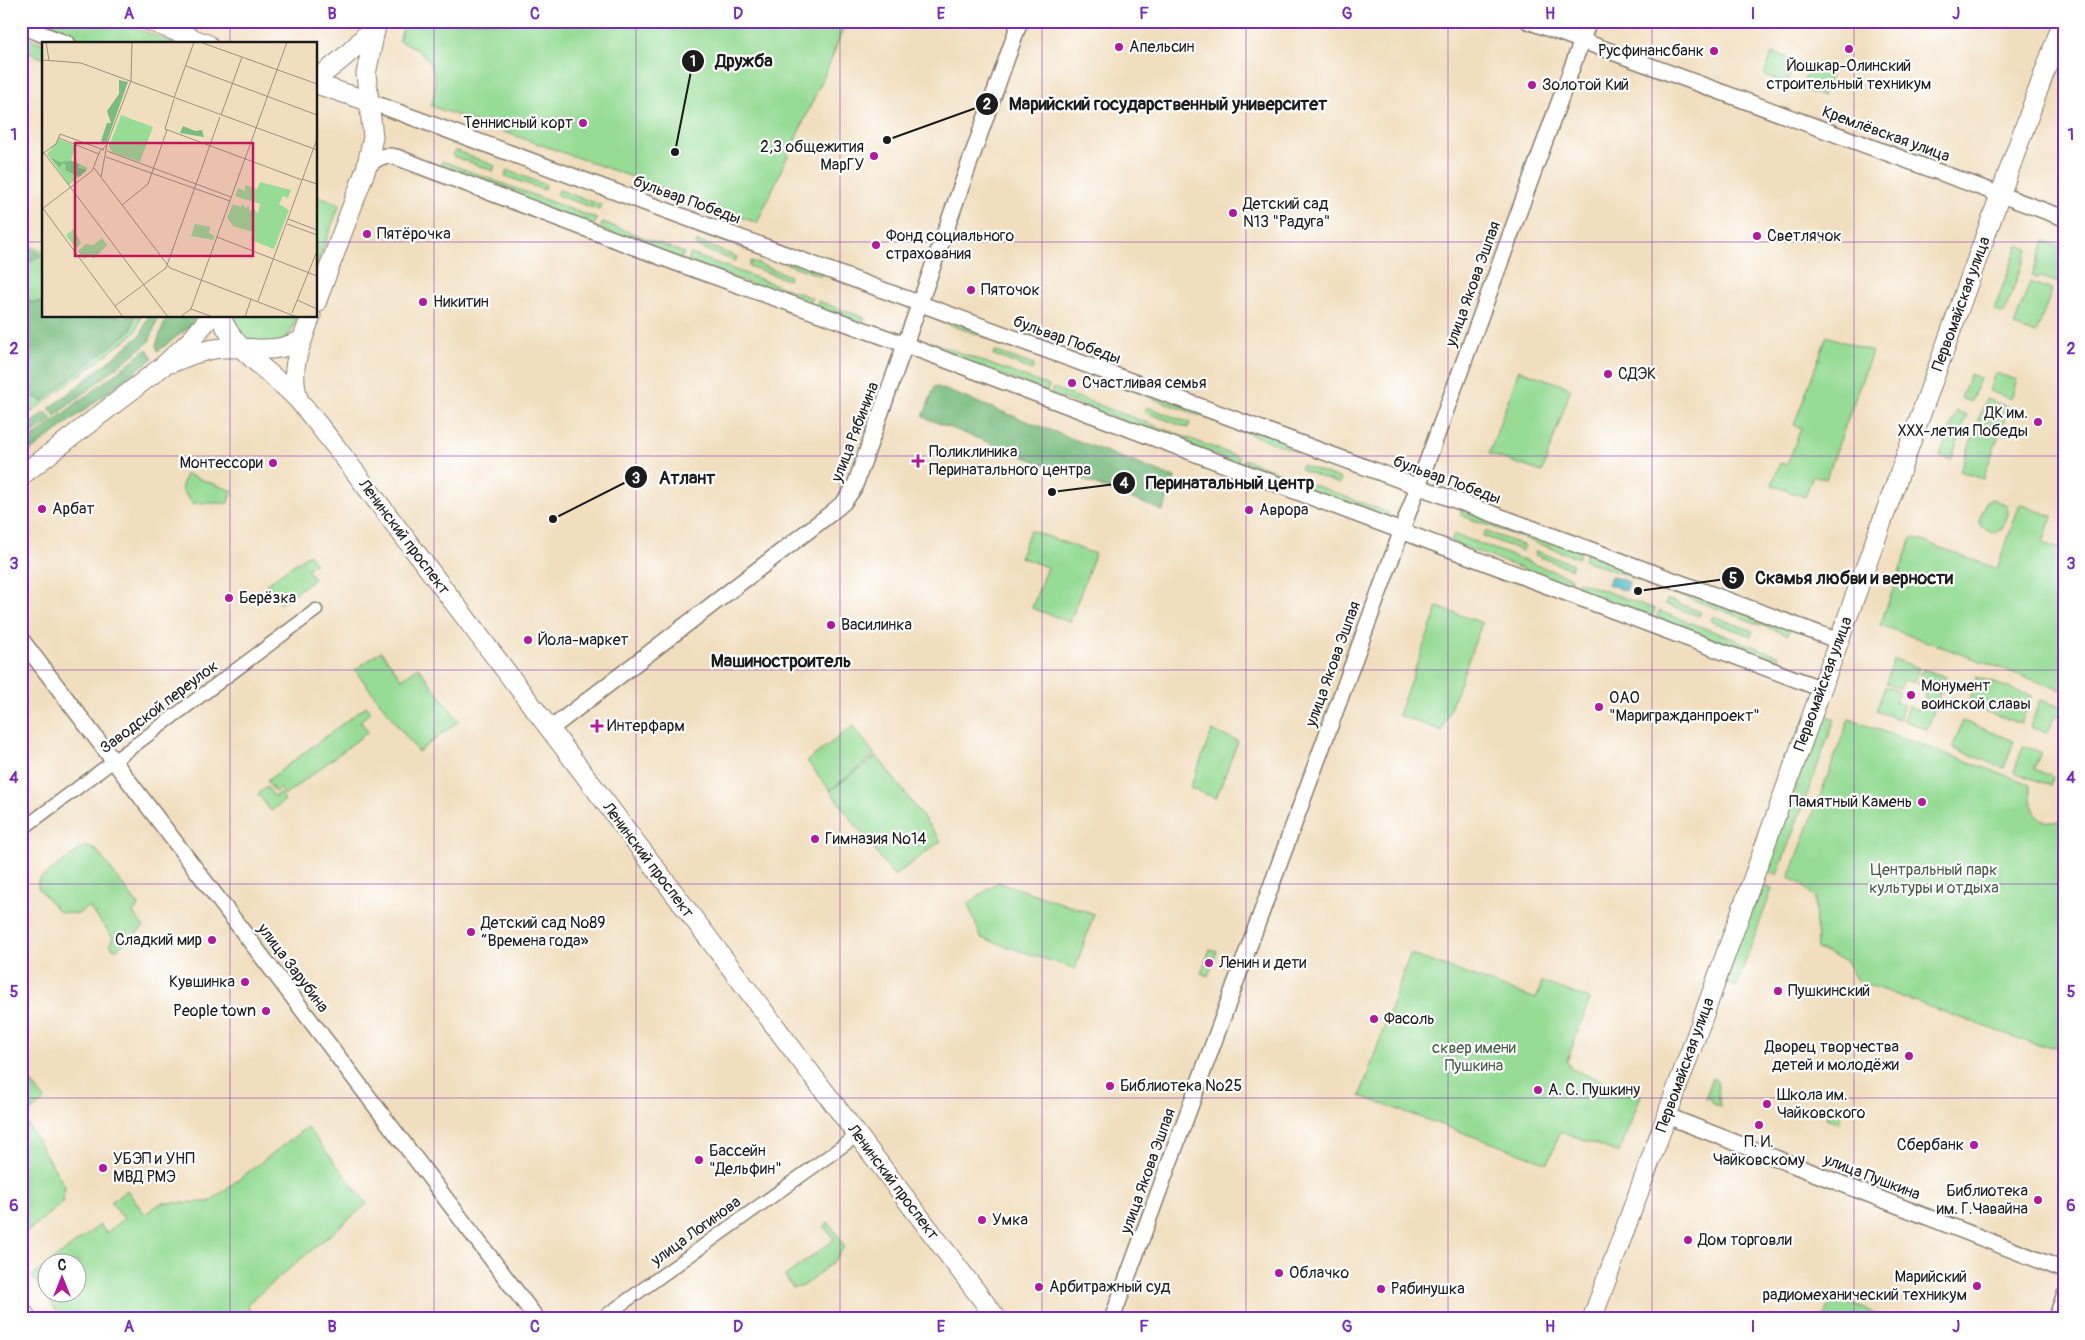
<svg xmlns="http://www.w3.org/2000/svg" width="2085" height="1340" font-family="Pangolin,sans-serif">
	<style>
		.green { fill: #96dc95; stroke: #597c58 }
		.forest { fill: #78bc7e; stroke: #4a6c4d }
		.water { fill: #4dbbc7; stroke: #346c72 }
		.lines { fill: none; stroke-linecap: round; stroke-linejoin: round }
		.minor-casing { stroke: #867d6d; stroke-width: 15 }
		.tertiary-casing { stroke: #867d6d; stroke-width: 18 }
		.secondary-casing { stroke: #867d6d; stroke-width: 20 }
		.primary-casing { stroke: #867d6d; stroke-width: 21 }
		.minor { stroke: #fff; stroke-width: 12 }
		.tertiary { stroke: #fff; stroke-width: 15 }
		.secondary { stroke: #fff; stroke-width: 18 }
		.primary { stroke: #fff; stroke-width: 19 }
		.grid { fill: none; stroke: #7b2cbf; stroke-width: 1; stroke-opacity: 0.55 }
		.poi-dot { fill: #b5179e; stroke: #fff; stroke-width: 2 }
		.labels { text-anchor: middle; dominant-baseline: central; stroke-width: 4.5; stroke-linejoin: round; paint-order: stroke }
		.poi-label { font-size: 16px; fill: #1c1c1c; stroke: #fff; text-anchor: start }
		.street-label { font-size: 16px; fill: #1c1c1c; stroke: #fff }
		.park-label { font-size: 16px; fill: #475f46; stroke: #fff }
		.neighbourhood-label { font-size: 18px; font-weight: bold; fill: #1c1c1c; stroke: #fff }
		.inset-road { fill: none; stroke: #9c907d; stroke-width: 1 }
		.view { fill: #c2185b; fill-opacity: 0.15; stroke: #c2185b; stroke-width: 2.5 }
		.inset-edge { fill: none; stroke: #1c1c1c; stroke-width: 2.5 }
		.leader { fill: none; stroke: #1c1c1c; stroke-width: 2 }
		.callout-dot { fill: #1c1c1c; stroke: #fff; stroke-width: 2 }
		.mark-label { font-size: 15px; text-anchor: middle; font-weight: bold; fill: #fff }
		.callout-label { font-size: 18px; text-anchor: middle; font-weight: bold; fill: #1c1c1c; stroke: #fff; stroke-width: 4.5; stroke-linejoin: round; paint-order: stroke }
		.neatline { fill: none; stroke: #7b2cbf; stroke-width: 2 }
		.grid-label { font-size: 16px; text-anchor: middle; font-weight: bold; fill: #7b2cbf }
	</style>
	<rect width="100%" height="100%" fill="#fff"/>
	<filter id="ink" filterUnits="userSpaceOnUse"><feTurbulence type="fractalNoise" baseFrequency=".02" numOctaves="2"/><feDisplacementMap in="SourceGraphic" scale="10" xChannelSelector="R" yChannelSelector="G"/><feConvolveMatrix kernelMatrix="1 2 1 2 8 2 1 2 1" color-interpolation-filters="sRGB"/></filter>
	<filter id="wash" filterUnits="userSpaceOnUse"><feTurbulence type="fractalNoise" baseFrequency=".0096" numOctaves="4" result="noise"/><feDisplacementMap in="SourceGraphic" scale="20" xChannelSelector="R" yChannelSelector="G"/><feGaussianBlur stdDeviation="1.12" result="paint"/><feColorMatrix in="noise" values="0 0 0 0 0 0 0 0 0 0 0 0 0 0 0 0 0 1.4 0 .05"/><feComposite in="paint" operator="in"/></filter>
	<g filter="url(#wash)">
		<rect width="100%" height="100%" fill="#f1debe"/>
		<path class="green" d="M24,21H116L178,44H86Z
			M405,21H846L827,70L757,223L669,190L431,106C442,74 430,51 399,41Z
			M23,36L44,44V59L27,52L28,49L21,44Z
			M1772,53L1787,58L1790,62L1794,64L1787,83L1764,75Z
			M1817,69L1831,74L1823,96L1801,89L1808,70L1816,73Z
			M455,150L495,166L493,171L453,156Z
			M442,161L597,219L594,226L440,168Z
			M507,170L546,185L544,190L505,176Z
			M559,190L601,205L599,210L557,195Z
			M316,195L340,204L316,266Z
			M603,222L684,253L681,259L600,229Z
			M700,225L823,270L821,276L698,232Z
			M697,241L737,257L735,261L695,246Z
			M2045,241L2064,248V287L2062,284L2039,276L2038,278L2032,276Z
			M21,242L44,252V316H141L136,332L21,420Z
			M2018,245L2028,249L2004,314L1994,310Z
			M691,254L812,298L809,305L688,261Z
			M751,261L790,276L788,280L749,266Z
			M2030,282L2052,290L2036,334L2014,326Z
			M818,301L865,318L862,324L815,307Z
			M942,315L1059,358L1056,363L940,321Z
			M231,316H297C293,326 291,337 281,342C262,351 235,335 231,316Z
			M1827,336L1872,352L1826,479L1813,475L1805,497L1772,485L1780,463L1787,465L1801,428L1794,425Z
			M931,342L1049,386L1047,392L929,348Z
			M994,351L1034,365L1032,370L993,355Z
			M1064,360L1401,483L1399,489L1062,365Z
			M1519,370L1571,388L1542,472L1489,454Z
			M1995,373L2017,380L2011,399L1989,391Z
			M1970,374L1980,378L1971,402L1961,398Z
			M1053,388L1239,457L1237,463L1051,394Z
			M1986,399L2009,407L1983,479L1960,471Z
			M1147,407L1190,423L1188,428L1145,412Z
			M1957,411L1967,415L1951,460L1940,456Z
			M1244,459L1389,513L1387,519L1241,464Z
			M1302,465L1341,479L1339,484L1300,469Z
			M186,474L233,491L228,503H192L181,489Z
			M1992,499L2007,505L2008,514L2002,529L1994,533L1980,526L1979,520L1987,501Z
			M2020,504L2052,516L2043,543L2064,551V691L1880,625L1912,537L1997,569Z
			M1463,507L1581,550L1578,558L1460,515Z
			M1030,530L1095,554L1070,622L1032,608L1047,567L1020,557Z
			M1485,531L1525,546L1523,551L1483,536Z
			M1454,534L1571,578L1569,586L1451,542Z
			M1536,551L1573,564L1571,569L1535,555Z
			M1587,552L1665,581L1662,589L1584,560Z
			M309,554L315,563L307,569L314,579L280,604L266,584Z
			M1577,581L1655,609L1652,617L1574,588Z
			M1670,582L1791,627L1788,635L1667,590Z
			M1667,599L1701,612L1699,616L1665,604Z
			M1438,607L1482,623L1442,731L1398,715Z
			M1659,611L1779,656L1776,664L1656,619Z
			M1713,616L1753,631L1751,636L1711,621Z
			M381,651L402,679L418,667L459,721L418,752L355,670Z
			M1894,659L1919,668L1913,683L1904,680L1900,688L1886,683Z
			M1923,669L1946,677L1937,702L1924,697L1927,687L1918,684Z
			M1977,677L2031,696L2021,724L1968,705Z
			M1885,686L1899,691L1895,702L1904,705L1899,719L1876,711Z
			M1922,700L1936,705L1927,729L1903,720L1908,706L1919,710Z
			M2040,700L2064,708V718L2055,715L2048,733L2030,727Z
			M366,706L371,712L360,721L368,732L285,795L280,788L275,792L267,781Z
			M1823,714L1835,719L1777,875L1764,871Z
			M1849,719L2030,784C2030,808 2036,828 2064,820V1046L2037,1045L1857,981L1846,961L1817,949L1815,898L1801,884L1789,878Z
			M1963,721L2014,741L2004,768L1952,748Z
			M853,726L875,755L830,790L807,761Z
			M1212,731L1238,741L1216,798L1190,788Z
			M2023,746L2041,752L2034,769L2054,777L2051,786L2014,772Z
			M877,756L941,841L894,876L830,791Z
			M267,787L274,796L280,793L285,800L271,811L258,794Z
			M84,846L96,850L139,906L133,913L144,927L117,949L112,948L110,943L113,937L88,906L78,914L59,912L38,888V880Z
			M998,882L1094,914L1075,969L981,938L968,904Z
			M1761,885L1772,889L1736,987L1727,983L1730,962L1758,889Z
			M1210,949L1217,951L1208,976L1201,973Z
			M1410,954L1536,999L1542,982L1590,999L1567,1061L1571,1069L1641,1095L1619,1153L1560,1131L1548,1163L1360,1096Z
			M21,1069L45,1100L23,1117L65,1186L62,1203L21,1237Z
			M1713,1078L1717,1080L1720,1106L1713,1104L1711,1099L1705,1098Z
			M1830,1106L1843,1111L1839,1123L1826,1118Z
			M307,1127L367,1204L247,1304L255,1319H62L32,1276L47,1264L48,1292H78V1262H50L100,1225L106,1233L124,1219L111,1202L127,1190L145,1214L161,1203L209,1202Z
			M828,1222L841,1240L844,1247L835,1260L805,1285L801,1287L793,1288L785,1276L834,1240L824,1226Z
			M1832,1297L1891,1319H1824Z"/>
		<path class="forest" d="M21,244L41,255L21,267Z
			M21,292L31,302H44V316H134L132,329L42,401L21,391Z
			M148,316H159L149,342L55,416L49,409L141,335Z
			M167,316H196L189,327L158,351L156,345Z
			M147,349L153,358L21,458V446Z
			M935,386L1175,478L1163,511L923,417Z
			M46,412L52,419L21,442V430Z"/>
		<path class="water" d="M1611,576L1629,582L1626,591L1608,584Z"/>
	</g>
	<g filter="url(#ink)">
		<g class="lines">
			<g class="minor-casing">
				<path id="minor" d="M21,830L316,610
					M601,1319L858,1135
					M2054,1319L2064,1293"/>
			</g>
			<g class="tertiary-casing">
				<path id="tertiary" d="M1528,21L2064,218
					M21,26L68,44
					M368,101L1839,641
					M366,169C375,158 382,154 396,157L674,262L890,339L1822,689
					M21,639L537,1319
					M549,730L830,514L844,502L854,488L1020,21
					M1667,1116L2064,1270
					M1112,1319L1589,21"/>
			</g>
			<g class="secondary-casing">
				<path id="secondary" d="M148,21L208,44
					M21,1309L28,1319"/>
			</g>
			<g class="primary-casing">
				<path id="primary" d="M316,79C339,62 356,49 373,26
					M316,84L368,101
					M316,303L366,169L373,137L366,74L377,21
					M221,316C231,349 277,376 299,401C312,416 324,432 336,447L997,1319
					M171,363C188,356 205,349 223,348C254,346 273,356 303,339
					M299,401C288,369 300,346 311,316
					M21,476L163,366L191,340L211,316
					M1592,1319L1703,1017L2063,21"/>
			</g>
			<use href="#minor" class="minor"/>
			<use href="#tertiary" class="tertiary"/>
			<use href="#secondary" class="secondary"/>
			<use href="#primary" class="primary"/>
		</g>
	</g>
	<path class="grid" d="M230,21V44M434,21V1319M636,21V1319M840,21V1319M1042,21V1319M1246,21V1319M1448,21V1319M1652,21V1319M1854,21V1319M21,242H44M316,242H2064M230,316V1319M21,456H2064M21,670H2064M21,884H2064M21,1098H2064"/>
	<g class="poi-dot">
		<circle cx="1119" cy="47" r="5"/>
		<circle cx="1849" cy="49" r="5"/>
		<circle cx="1714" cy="51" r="5"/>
		<circle cx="1532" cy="85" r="5"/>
		<circle cx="583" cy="123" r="5"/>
		<circle cx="874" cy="156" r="5"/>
		<circle cx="1233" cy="213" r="5"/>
		<circle cx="367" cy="234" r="5"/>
		<circle cx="1757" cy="236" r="5"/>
		<circle cx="876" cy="245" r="5"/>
		<circle cx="971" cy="290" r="5"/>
		<circle cx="423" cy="302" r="5"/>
		<circle cx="1608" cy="374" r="5"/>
		<circle cx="1072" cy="383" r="5"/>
		<circle cx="2038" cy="422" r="5"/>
		<path d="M915.5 453.5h5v5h5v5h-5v5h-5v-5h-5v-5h5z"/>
		<circle cx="273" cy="463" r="5"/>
		<circle cx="42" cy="509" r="5"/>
		<circle cx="1249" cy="510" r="5"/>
		<circle cx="229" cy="598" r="5"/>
		<circle cx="831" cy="625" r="5"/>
		<circle cx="528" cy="640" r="5"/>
		<circle cx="1911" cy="695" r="5"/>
		<circle cx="1599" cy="707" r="5"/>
		<path d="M594.5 718.5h5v5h5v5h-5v5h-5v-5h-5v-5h5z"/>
		<circle cx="1922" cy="802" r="5"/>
		<circle cx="815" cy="839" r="5"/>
		<circle cx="471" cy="932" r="5"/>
		<circle cx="212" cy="940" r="5"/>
		<circle cx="1209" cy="963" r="5"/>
		<circle cx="245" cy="982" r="5"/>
		<circle cx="1778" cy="991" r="5"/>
		<circle cx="266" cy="1011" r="5"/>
		<circle cx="1374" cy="1019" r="5"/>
		<circle cx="1909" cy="1056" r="5"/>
		<circle cx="1110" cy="1086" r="5"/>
		<circle cx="1538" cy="1090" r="5"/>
		<circle cx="1767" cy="1104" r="5"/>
		<circle cx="1759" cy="1125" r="5"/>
		<circle cx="1974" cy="1145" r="5"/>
		<circle cx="699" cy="1160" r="5"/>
		<circle cx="103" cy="1168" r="5"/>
		<circle cx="2038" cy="1200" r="5"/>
		<circle cx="982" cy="1220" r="5"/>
		<circle cx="1688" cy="1240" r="5"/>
		<circle cx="1279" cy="1273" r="5"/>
		<circle cx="1977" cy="1286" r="5"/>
		<circle cx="1039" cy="1287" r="5"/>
		<circle cx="1381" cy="1289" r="5"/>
	</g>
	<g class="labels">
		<g class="poi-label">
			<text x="1129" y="47">Апельсин</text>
			<text x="1704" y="51" text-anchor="end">Русфинансбанк</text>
			<text x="1849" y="66" text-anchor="middle">Йошкар-Олинский<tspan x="1849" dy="18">строительный техникум</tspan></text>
			<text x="1542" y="85">Золотой Кий</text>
			<text x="573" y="123" text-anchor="end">Теннисный корт</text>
			<text x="864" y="147" text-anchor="end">2,3 общежития<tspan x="864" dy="18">МарГУ</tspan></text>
			<text x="1243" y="204">Детский сад<tspan x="1243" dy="18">N13 "Радуга"</tspan></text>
			<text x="377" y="234">Пятёрочка</text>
			<text x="886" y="236">Фонд социального<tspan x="886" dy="18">страхования</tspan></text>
			<text x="1767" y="236">Светлячок</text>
			<text x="981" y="290">Пяточок</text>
			<text x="433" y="302">Никитин</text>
			<text x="1618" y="374">СДЭК</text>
			<text x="1082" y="383">Счастливая семья</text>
			<text x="2028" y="413" text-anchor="end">ДК им.<tspan x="2028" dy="18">ХХХ-летия Победы</tspan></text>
			<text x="929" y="452">Поликлиника<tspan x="929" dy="18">Перинатального центра</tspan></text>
			<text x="263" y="463" text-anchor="end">Монтессори</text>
			<text x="52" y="509">Арбат</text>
			<text x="1259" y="510">Аврора</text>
			<text x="239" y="598">Берёзка</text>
			<text x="841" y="625">Василинка</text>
			<text x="538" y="640">Йола-маркет</text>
			<text x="1921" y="686">Монумент<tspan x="1921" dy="18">воинской славы</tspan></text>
			<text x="1609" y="698">OAO<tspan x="1609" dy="18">"Маригражданпроект"</tspan></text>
			<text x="607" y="726">Интерфарм</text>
			<text x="1912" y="802" text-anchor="end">Памятный Камень</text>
			<text x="825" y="839">Гимназия №14</text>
			<text x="481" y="923">Детский сад №89<tspan x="481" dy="18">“Времена года»</tspan></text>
			<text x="202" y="940" text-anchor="end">Сладкий мир</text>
			<text x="1219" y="963">Ленин и дети</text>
			<text x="235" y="982" text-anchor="end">Кувшинка</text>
			<text x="1788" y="991">Пушкинский</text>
			<text x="256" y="1011" text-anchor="end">People town</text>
			<text x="1384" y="1019">Фасоль</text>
			<text x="1899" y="1047" text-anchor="end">Дворец творчества<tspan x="1899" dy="18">детей и молодёжи</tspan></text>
			<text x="1120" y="1086">Библиотека №25</text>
			<text x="1548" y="1090">А. С. Пушкину</text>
			<text x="1777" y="1095">Школа им.<tspan x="1777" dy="18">Чайковского</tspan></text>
			<text x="1759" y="1142" text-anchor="middle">П. И.<tspan x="1759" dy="18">Чайковскому</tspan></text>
			<text x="1964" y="1145" text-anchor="end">Сбербанк</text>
			<text x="709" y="1151">Бассейн<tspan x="709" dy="18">"Дельфин"</tspan></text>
			<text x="113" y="1159">УБЭП и УНП<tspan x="113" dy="18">МВД РМЭ</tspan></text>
			<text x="2028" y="1191" text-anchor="end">Библиотека<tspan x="2028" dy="18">им. Г.Чавайна</tspan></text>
			<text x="992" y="1220">Умка</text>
			<text x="1698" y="1240">Дом торговли</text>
			<text x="1289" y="1273">Облачко</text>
			<text x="1967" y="1277" text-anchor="end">Марийский<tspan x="1967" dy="18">радиомеханический техникум</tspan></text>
			<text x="1049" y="1287">Арбитражный суд</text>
			<text x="1391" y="1289">Рябинушка</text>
		</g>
		<g class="street-label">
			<text transform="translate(1886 134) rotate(20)">Кремлёвская улица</text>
			<text transform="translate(687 200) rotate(20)">бульвар Победы</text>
			<text transform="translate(1473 284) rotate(-70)">улица Якова Эшпая</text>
			<text transform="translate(1961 304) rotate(-70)">Первомайская улица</text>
			<text transform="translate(1067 340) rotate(20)">бульвар Победы</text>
			<text transform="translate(855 432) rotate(-69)">улица Рябинина</text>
			<text transform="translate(1447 480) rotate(20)">бульвар Победы</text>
			<text transform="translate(404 537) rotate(53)">Ленинский проспект</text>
			<text transform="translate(1333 664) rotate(-70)">улица Якова Эшпая</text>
			<text transform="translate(1823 684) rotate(-70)">Первомайская улица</text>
			<text transform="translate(159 707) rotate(-37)">Заводской переулок</text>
			<text transform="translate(648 860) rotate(53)">Ленинский проспект</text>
			<text transform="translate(293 968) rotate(53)">улица Зарубина</text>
			<text transform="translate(1685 1065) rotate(-70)">Первомайская улица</text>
			<text transform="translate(1148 1171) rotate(-70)">улица Якова Эшпая</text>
			<text transform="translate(1872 1177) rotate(21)">улица Пушкина</text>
			<text transform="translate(893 1182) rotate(53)">Ленинский проспект</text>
			<text transform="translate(696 1231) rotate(-36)">улица Логинова</text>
		</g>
		<g class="park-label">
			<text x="1934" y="870">Центральный парк<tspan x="1934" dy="18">культуры и отдыха</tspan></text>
			<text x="1474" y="1048">сквер имени<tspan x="1474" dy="18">Пушкина</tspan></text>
		</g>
		<g class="neighbourhood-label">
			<text x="781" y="661">Машиностроитель</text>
		</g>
	</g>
	<g transform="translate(42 42)">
		<rect width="275" height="275" fill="#f1debe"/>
		<path d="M79,73L111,85L98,120L70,110L67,104ZM17,97L34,104L29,118L46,126L27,143L5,112ZM218,140L249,148L246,156L241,154L237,162L247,168L232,207L209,198L211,190L191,184L185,175L191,162L199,165L200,162L204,166L207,164V170L211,166L216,171L218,162L193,154L196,146L203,149V143L215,147ZM153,182L168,185L167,191L173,194L171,198L149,194ZM32,187L39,201L34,207L24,193ZM60,196L65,203L52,217L47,214L42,217L36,209L44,202L51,203Z" fill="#96dc95"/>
		<path d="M77,38L86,40L64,102L59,99L65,81H69L65,69L77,52ZM141,84L153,89L160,88L162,95L138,91ZM9,116L18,120L29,119L37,122L36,126L45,128L37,135L23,128L24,123L20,121L18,126Z" fill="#78bc7e"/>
		<path class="inset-road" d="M4,0L7,18M158,0L275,42M0,18L39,21L275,108M144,24L275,73M132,56L152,0M132,57L123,87L260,138M179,73L200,15M17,96L57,112M65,109L189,155M2,111L29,146M0,112L14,102L18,92L62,108M64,115L188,159M52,126L128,226L255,275M59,135L65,102L89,39L90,0M260,137L275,142M29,146L126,275M80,163L106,142L125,88M0,165L81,275M0,167L50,129L58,109L65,103M246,177L275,188M245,182L275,193M175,195L275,234M124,226L178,75M255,258L275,267M216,259L275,97M73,264L124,226M149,267L171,275M250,271L275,209M138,275L149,267L245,0M203,275L209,257"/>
		<path class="view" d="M33,101H211V214H33Z"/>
		<rect width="275" height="275" class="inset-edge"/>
	</g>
	<path class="leader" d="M675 152L693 61M887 140L987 104M553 519L636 477M1052 492L1124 483M1638 591L1733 578"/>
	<g class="callout-dot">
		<circle cx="675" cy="152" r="5"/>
		<circle cx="887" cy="140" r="5"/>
		<circle cx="553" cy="519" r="5"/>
		<circle cx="1052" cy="492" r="5"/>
		<circle cx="1638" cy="591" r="5"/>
		<circle cx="693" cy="61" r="12"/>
		<circle cx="987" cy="104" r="12"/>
		<circle cx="636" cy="477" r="12"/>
		<circle cx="1124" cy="483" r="12"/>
		<circle cx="1733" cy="578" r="12"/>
	</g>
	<g class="mark-label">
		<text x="693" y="66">1</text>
		<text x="987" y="109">2</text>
		<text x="636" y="483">3</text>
		<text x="1124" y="488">4</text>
		<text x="1733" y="583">5</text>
	</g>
	<g class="callout-label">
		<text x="744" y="67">Дружба</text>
		<text x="1168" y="110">Марийский государственный университет</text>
		<text x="687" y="484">Атлант</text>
		<text x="1230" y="489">Перинатальный центр</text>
		<text x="1854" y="584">Скамья любви и верности</text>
	</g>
	<rect width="2085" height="1340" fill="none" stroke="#fff" stroke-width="55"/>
	<g transform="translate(62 1278)"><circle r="24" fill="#ffffff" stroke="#a4a4a4"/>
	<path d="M0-4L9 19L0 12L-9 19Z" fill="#b5179e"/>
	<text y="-8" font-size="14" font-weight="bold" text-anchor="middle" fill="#1c1c1c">С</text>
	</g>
	<rect x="28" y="28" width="2030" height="1284" class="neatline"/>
	<g class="grid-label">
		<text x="129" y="19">A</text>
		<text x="332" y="19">B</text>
		<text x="535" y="19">C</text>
		<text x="738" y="19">D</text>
		<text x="941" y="19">E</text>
		<text x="1144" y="19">F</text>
		<text x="1347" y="19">G</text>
		<text x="1550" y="19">H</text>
		<text x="1753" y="19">I</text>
		<text x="1956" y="19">J</text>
		<text x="14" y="140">1</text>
		<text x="2071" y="140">1</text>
		<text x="14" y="354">2</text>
		<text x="2071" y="354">2</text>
		<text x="14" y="569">3</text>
		<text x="2071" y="569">3</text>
		<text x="14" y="783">4</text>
		<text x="2071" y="783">4</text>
		<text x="14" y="997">5</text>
		<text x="2071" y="997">5</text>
		<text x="14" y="1211">6</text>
		<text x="2071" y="1211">6</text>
		<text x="129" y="1332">A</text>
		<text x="332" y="1332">B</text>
		<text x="535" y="1332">C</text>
		<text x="738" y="1332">D</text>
		<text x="941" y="1332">E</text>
		<text x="1144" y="1332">F</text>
		<text x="1347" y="1332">G</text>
		<text x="1550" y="1332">H</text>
		<text x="1753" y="1332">I</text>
		<text x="1956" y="1332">J</text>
	</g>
</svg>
